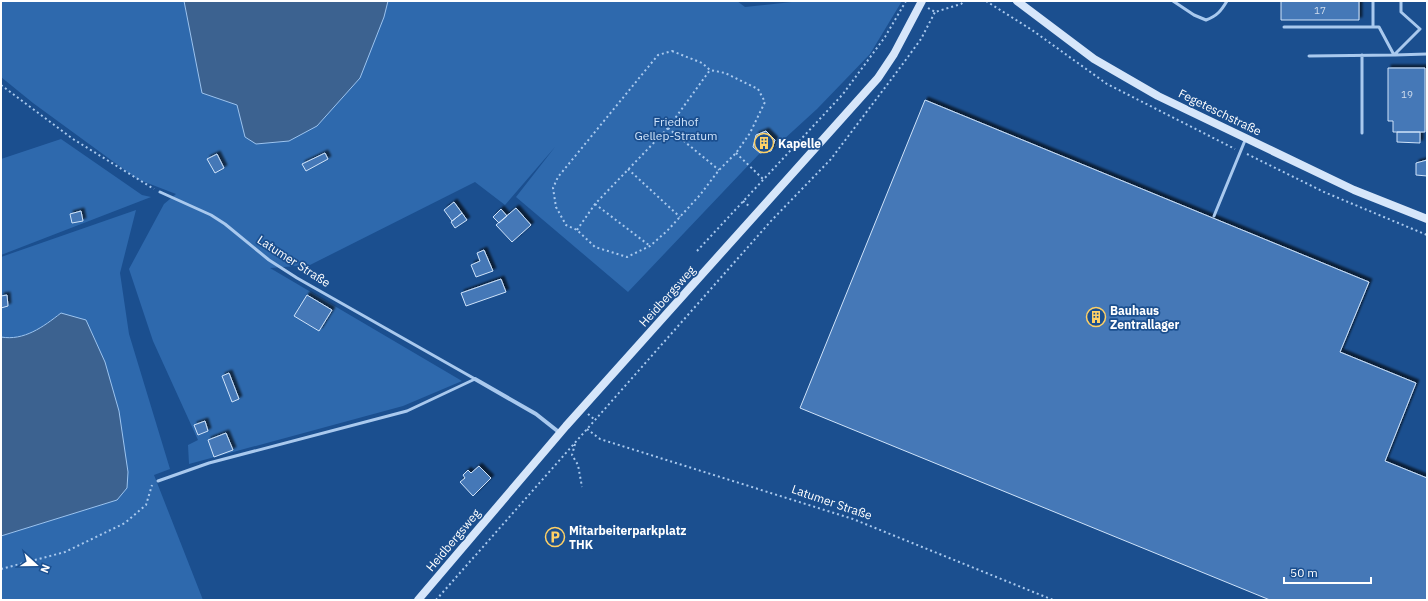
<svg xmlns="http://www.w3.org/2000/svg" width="1428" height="601" font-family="'IBM Plex Sans',sans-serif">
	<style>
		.green { fill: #2e69ad }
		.water { fill: #3c6290; stroke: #9cc4f0 }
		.building { fill: #4478b7; stroke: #cfe3fa; filter: url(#shadow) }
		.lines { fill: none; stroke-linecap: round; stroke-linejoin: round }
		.path { stroke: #a9c9ee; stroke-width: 2; stroke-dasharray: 2 3; stroke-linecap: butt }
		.lane { stroke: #a9c9ee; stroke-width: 3 }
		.street { stroke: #a9c9ee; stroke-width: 4 }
		.secondary { stroke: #d6e6fa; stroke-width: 8 }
		.labels { text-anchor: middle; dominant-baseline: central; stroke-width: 3.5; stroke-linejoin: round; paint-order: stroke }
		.number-label { font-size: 10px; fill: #d0dded }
		.street-label { font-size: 12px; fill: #fff; stroke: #1b4f8f }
		.park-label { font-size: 12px; fill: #cfe3fa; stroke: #1b4f8f }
		.poi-label { font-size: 12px; font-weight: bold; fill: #fff; stroke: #1b4f8f; text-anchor: start }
	</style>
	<defs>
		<filter id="shadow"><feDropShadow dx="3" dy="-3" stdDeviation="1" flood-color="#0009"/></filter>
	</defs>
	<rect width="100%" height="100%" fill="#1b4f8f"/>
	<path class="green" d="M1,1H184L202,93L237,105L245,137L317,126L334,106L384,17L388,1H737L745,7L801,1H902L870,54L817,109L771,151L775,140L766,131L756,135L753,147L760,153L628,292L516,197L555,147L505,205L475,182L310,265L270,268L462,381L403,406L189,464L188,445L198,440L153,341L129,269L164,204L176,194L137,179L33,103L1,77Z
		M61,139L142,195L151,197L1,255V159Z
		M136,210L120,273L129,334L170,469L154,475L203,600H1V536L117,500L61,313C43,327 24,341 1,337V257Z"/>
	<path class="water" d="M184,1H388L384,17L360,78L317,126L289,141L256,144L245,137L237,105L202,93Z
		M61,313L86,320L105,362L119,411L128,472L127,488L117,500L1,536V337C24,341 43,327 61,313Z"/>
	<path class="building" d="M1281,1H1359V20H1281Z
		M1388,68H1425V132H1393V121H1388Z
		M925,100L1369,282L1340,352L1416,383L1385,461L1427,478V600H1270L800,408Z
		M766,131L775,140L771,151L760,153L753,147L756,135Z
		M1397,132H1420V143L1397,142Z
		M325,153L328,159L306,171L302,164Z
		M217,154L224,168L215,173L207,159Z
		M1427,160V176L1416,175V163Z
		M454,202L462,213L452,221L444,210Z
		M516,208L531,225L512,242L496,225Z
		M501,209L507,216L499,223L493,217Z
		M81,211L83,221L72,223L70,214Z
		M462,213L467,220L455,228L451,222Z
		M484,250L493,271L476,277L471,265L480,261L477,253Z
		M501,279L506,292L466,306L461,293Z
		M7,295L8,306L1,308V296Z
		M307,295L332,310L319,331L294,316Z
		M229,373L239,399L232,402L222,376Z
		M205,421L208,431L198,435L194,425Z
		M226,433L233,450L214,457L208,440Z
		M479,466L491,478L473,496L460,482L465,478L463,475L468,470L471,473Z"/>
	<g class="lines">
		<path class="path" d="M748,1H758
			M986,1L1032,30L1107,84L1235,149
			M928,8L935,12L961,4L965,1
			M672,51L702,63L710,70L725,73L758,89L765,102L750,133L736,153L719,170L700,195L667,231L650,246L627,257L595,247L577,230L566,225L556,207L553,188L558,177L658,55Z
			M1,85L73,139L154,189
			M668,128L719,170
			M736,153L763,179
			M1247,154L1324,192L1427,235
			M628,169L680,217
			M743,201L750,207
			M595,204L650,246
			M577,230L595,204L668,128L710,70
			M697,251L843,94L885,37L906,1
			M588,414L595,420
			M587,429L600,439L853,519L1053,600
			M575,444L572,455L578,465L582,487
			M1,569L65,552L125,523L146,505L152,485
			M436,600L770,222L831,159L902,65L921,39L935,12"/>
		<path class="lane" d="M1173,1L1194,15L1206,20C1217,16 1221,11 1227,1
			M1373,1V27
			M1284,27H1379L1394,55L1309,56
			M1394,55L1420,29L1401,12V1
			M1395,55L1427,54
			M1362,133V55
			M160,192L211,215L225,224L269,260L297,278L475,379
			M1214,216L1246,138
			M158,481L209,463L407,411L475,379"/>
		<path class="street" d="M475,379L536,414L560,433"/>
		<path class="secondary" d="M1017,1L1094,59L1158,96L1354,190L1427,219
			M418,600L566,426L878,78L894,54L922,1"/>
	</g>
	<defs>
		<g id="building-ring" transform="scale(1)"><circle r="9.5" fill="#1b4f8f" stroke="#ffd166" stroke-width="1.5"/><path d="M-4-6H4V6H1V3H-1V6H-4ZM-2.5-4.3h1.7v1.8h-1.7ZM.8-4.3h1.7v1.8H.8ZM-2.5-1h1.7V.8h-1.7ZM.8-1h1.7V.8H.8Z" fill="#ffd166"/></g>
		<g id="parking-ring" transform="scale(1)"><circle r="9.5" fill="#1b4f8f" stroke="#ffd166" stroke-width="1.5"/><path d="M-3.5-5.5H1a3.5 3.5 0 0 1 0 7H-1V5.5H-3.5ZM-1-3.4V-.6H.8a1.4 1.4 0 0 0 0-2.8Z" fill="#ffd166"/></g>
	</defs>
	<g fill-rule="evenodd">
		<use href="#building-ring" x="764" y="143"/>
		<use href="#building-ring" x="1096" y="317"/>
		<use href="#parking-ring" x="555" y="537"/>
	</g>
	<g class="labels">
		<g class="number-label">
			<text x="1320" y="10">17</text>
			<text x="1407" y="94">19</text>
		</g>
		<g class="street-label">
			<text transform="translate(1220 112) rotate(26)">Fegeteschstraße</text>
			<text transform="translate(294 261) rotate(33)">Latumer Straße</text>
			<text transform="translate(667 296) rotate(-48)">Heidbergsweg</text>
			<text transform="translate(832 502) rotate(19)">Latumer Straße</text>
			<text transform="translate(453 540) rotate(-50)">Heidbergsweg</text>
		</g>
		<g class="park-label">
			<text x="676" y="121">Friedhof<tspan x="676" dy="14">Gellep-Stratum</tspan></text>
		</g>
		<g class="poi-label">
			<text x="778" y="143">Kapelle</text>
			<text x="1110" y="310">Bauhaus<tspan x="1110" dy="14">Zentrallager</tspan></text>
			<text x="569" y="530">Mitarbeiterparkplatz<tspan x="569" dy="14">THK</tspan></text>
		</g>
	</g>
	<rect width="1428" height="601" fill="none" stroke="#ffffff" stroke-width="4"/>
	<g transform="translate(36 565) rotate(111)" stroke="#1b4f8f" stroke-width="3" paint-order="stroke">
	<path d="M0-3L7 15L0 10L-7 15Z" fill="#ffffff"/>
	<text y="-6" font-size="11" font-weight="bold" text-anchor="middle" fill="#ffffff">N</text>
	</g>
	<path d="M1284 577v6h87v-6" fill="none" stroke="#ffffff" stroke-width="2"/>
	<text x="1290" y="577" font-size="12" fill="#ffffff" stroke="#1b4f8f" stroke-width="3" paint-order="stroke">50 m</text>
</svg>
